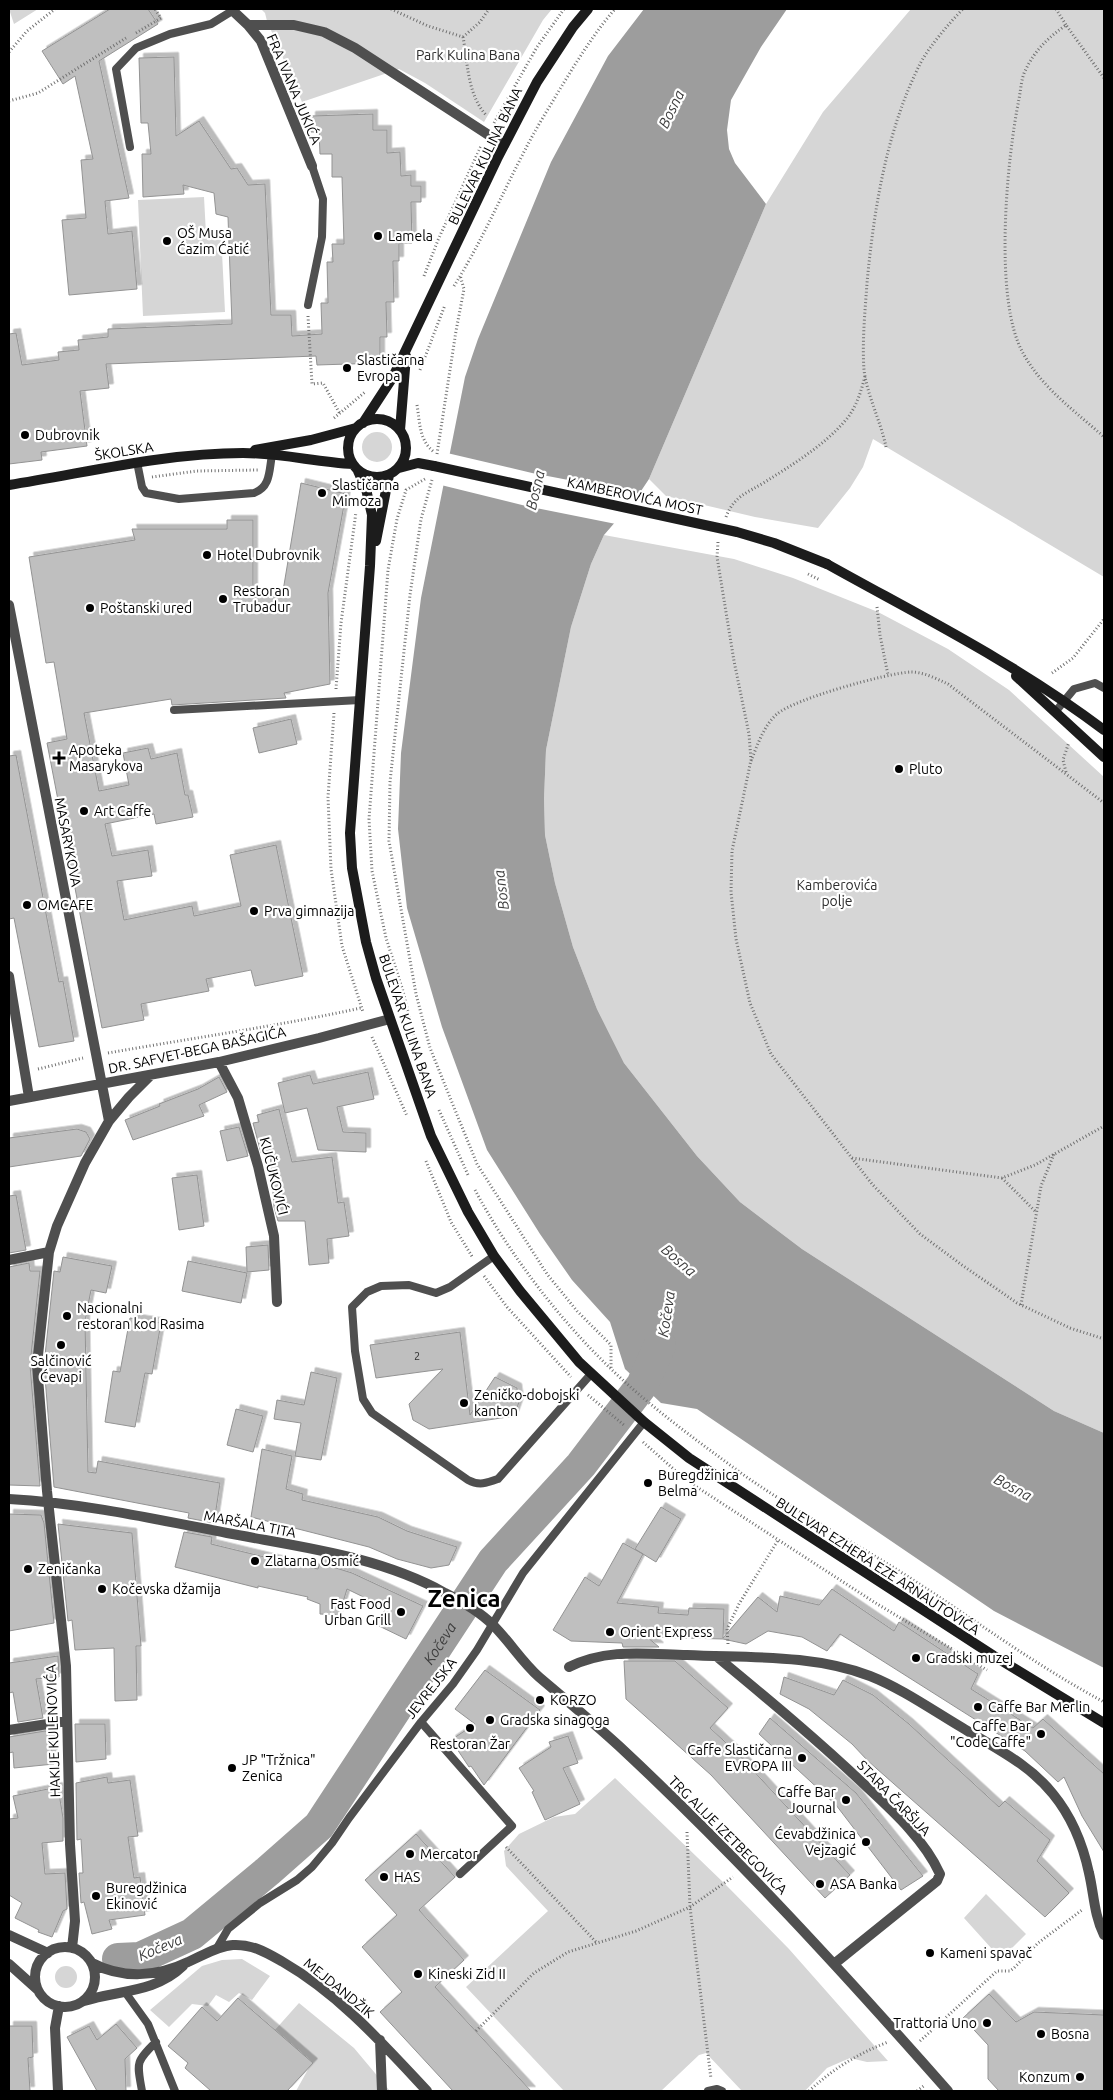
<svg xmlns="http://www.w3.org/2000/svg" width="1113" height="2100" font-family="Ubuntu,sans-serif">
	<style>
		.green { fill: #d6d6d6 }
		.water { fill: #9d9d9d }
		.pier { fill: #fff }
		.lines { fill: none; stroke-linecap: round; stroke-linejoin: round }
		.river { stroke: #9d9d9d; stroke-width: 32 }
		.building { fill: #bfbfbf; stroke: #939393; filter: url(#shadow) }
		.path { stroke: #717171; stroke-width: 3; stroke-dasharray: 1 2.5; stroke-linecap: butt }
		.lane { stroke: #4f4f4f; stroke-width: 8 }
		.street { stroke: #4f4f4f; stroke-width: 10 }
		.secondary { stroke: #1c1c1c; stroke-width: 10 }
		.path-bridge { stroke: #717171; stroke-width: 3; stroke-dasharray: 1 2.5; stroke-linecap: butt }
		.secondary-bridge { stroke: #1c1c1c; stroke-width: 10 }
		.poi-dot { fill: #000; stroke: #fff; stroke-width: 2 }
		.labels { text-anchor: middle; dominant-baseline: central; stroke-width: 4.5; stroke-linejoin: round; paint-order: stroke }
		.number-label { font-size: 11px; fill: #303030 }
		.park-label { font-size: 14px; fill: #2d2d2d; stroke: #fff }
		.street-label { font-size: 14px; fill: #000; stroke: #fff }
		.poi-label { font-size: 14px; fill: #000; stroke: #fff; text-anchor: start }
		.water-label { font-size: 15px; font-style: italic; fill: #3e3e3e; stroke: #fff }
		.town-label { font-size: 24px; font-weight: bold; fill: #000; stroke: #fff }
	</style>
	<defs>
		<filter id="shadow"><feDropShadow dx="4.5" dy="-4.5" stdDeviation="0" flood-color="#0004"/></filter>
	</defs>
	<rect width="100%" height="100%" fill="#fff"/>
	<path class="green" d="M9,9H38L14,24Z
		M261,9H552L543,20L484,122L425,83L399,69L302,102L267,21L265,13Z
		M911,9H1104V577L873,439L863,467L850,488L818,528L755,517L666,496L649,479L766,204L823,112Z
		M204,197L206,234L221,233L225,312L143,316L138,200Z
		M362 447a15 15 0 1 1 30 0a15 15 0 1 1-30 0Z
		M604,535L734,559L793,578L878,612L948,649L1009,690L1104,777V1433L1054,1411L802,1249L740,1202L697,1156L624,1063L597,1009L573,947L555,883L545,835L544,799L546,750L571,627L591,564Z
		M615,1778L725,1884L789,1949L888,2061L867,2062L850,2058L827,2068L805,2091H742L706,2053L699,2055L661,2091H564L466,1987L548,1911L506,1866L504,1851L519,1834L554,1817L575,1814Z
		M986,1894L1026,1934L1001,1959L964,1918Z
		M242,1959L270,1976L252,2000L239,1993L229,2002L216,1995L208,2006L192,2004L169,2027L150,2010L202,1966L222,1960Z
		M55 1977a11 11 0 1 1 22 0a11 11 0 1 1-22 0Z
		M299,2003L354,2048L390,2091H296L311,2064L274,2031Z"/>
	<path class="water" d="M644,9H787L761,47L731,100L727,130L729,149L735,163L766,204L649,479L637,497L604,535L591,564L571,627L546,750L544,799L545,835L555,883L573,947L597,1009L624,1063L697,1156L740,1202L802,1249L1054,1411L1104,1433V1668L994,1611L697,1409L661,1403L625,1369L610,1322L572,1280L540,1234L487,1150L442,1027L407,908L398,829L401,753L421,598L465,377L478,339L551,162L608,56Z"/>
	<path class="pier" d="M447,453L532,473L641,494L616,524L526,506L441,485Z"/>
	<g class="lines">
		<path class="river" id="s1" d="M118,1959L140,1958L192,1934L268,1871L319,1826L493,1561L581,1465L642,1385L660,1345"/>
	</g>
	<path class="building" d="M110,9H148L158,24L99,61L129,198L105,201L108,234L132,231L137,289L69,295L62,220L86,218L81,160L93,159L75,76L63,84L42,51Z
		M174,57L176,136L199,121L231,169L237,168L248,185L265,184L271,315H291L292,336L322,334L321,303H328L327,262H333L332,244H344L342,177H332V154H320L319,132H311V116L373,114V130H387V153L400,152L401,176L411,175V186H421V202H411L412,243H399V261H393L394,302H386L387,337H380V363L317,365L316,356L106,364L109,388L80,391L87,446L41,452L42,460L9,464V334L16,333L22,365L59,360L58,352L79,350L78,340L108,337V329L232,324L228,217L216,214L214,193L183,185L184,194L143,197L142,154H151L148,123H141L139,58Z
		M301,483L346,494L328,593L330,684L284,693L286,698L172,705L171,699L84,713L99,791L129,785L123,753L148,748L151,759L177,753L185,795H188L193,817L156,824L154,814L105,824L112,856L148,850L152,876L117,881L124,920L192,906L194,916L241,906L230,855L276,845L303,976L255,986L251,970L206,979L209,991L141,1004L144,1020L102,1028L47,743L67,739L54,662L46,663L29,557L135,540L132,529H227V520H253V597H282Z
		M291,719L297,744L259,753L253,728Z
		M16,755L59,982L63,981L74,1041L39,1047L14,918L9,919V756Z
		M368,1072L374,1099L337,1107L343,1132L366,1133V1152L318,1150L307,1108L285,1113L278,1083L310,1075L313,1084Z
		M219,1077L227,1092L199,1105L204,1116L133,1140L125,1120L160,1106L159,1104L198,1089Z
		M279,1109L292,1162L332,1157L338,1203L344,1202L349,1236L327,1239L329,1263L309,1265L305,1221H278L274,1207L270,1150L261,1153L253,1123L259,1122L257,1115Z
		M239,1127L248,1156L227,1161L220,1131Z
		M77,1129L86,1132L90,1139L81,1156L9,1167V1138Z
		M197,1175L204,1226L179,1230L172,1178Z
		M16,1195L26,1250L9,1253V1196Z
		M268,1245L269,1270L247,1272L246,1247Z
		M63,1257L112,1266L106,1293L91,1290L85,1321L88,1472L96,1473L98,1461L220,1483L214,1523L188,1518L189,1513L54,1487L44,1365L54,1271L60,1272Z
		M188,1261L247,1273L241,1303L182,1291Z
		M29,1263L30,1271H40L30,1365L40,1486L9,1485V1267Z
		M130,1318L161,1323L152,1374L145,1373L135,1427L105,1422L113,1371L120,1372Z
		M460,1332L470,1415L495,1377L517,1388L519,1402L514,1416L429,1429L413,1420L409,1404L443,1369L376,1378L370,1345Z
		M311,1372L337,1378L321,1460L295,1456L301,1423L274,1419L277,1400L304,1405Z
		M236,1409L263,1416L253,1452L227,1445Z
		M262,1449L292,1456L286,1489L303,1494L302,1500L378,1517L407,1531L457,1547L449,1565L431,1568L397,1559L369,1547L251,1517Z
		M661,1507L681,1519L656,1562L643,1554L617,1603L659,1607L658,1613L688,1615L689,1608L724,1609L723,1638L758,1597L777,1612L780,1596L819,1605L832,1589L894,1631L899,1622L978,1674L971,1689L1033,1728L1043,1719L1104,1774V1852L1082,1816L1064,1777L1058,1782L1025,1751L840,1634L827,1651L802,1637L768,1631L746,1644L723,1639L647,1637L659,1647H623L622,1643L571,1641L553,1630L585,1577L599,1586L623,1543L643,1554L635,1549Z
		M9,1514L41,1515L44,1523L54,1623L9,1631Z
		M58,1524L132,1533L141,1646H136L137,1700L115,1701L114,1648L75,1650L72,1620L68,1621Z
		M184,1532L212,1537L211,1544L281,1561L318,1569L320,1563L352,1573L423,1606L406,1639L377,1625L386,1608L347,1589L339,1615L320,1614V1604L307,1599L308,1597L258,1586V1588L175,1567Z
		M58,1656L59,1677L36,1679L43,1718L18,1722L13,1692L9,1693V1663Z
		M624,1661H675L728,1708L710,1728L736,1752L850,1875L825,1898L711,1775L626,1699Z
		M485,1670L540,1710L484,1785L471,1766L469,1767L451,1740L475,1724L455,1709Z
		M784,1677L834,1695L843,1680L873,1695L909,1724L999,1807L1005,1801L1050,1840L1037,1861L1069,1893L1045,1917L868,1761L852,1744L809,1709L780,1694Z
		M770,1718L856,1793L923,1876L901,1890L836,1805L759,1734Z
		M75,1724H105L106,1759L76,1762Z
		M45,1731L49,1732L54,1764L14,1768L13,1752L9,1753V1737Z
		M568,1736L578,1763L563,1768L580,1804L545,1820L532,1792L534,1791L519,1768L551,1747L549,1742Z
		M107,1777L108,1783L130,1780L138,1836L128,1837L134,1878L140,1877L145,1915L109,1920L112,1929L92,1934L84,1902L81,1903L79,1873H83L81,1839L77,1840L76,1783Z
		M58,1787L63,1818V1841L42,1843L45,1874L65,1873L67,1909L63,1911L52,1937L38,1932L39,1930L15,1918L22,1903L9,1895V1819L18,1818L13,1796Z
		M416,1834L455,1877L419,1910L464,1960L435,1987L531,2091H453L380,2012L402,1992L362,1947L397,1915L365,1880Z
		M989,1994L1016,2022L1034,2012L1104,2015V2091H999L988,2079V2045L963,2018Z
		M238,1998L313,2063L287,2091H211L185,2068L188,2063L168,2046L202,2007L217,2021Z
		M116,2024L137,2048L125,2059L126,2091H97L67,2037L89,2026L97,2040Z
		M9,2026H32L33,2057L28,2058L30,2091H9Z"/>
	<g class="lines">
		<path class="path" d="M391,9L428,26L463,37
			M1056,9L1066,25
			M136,33L161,18L155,9
			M463,37C468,63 467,95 487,116
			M463,37L480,22L489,9
			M9,52L27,31L55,9
			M1104,78L1066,25C1049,37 1035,50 1026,69C1021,78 1021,89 1019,99C1007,158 993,300 1023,353C1042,388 1075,411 1104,437
			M9,101L38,93L126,38
			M494,123L537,47L564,9
			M424,276L438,240L481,146
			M454,286C481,243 501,196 525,150C536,128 550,106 563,84C579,58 595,32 615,9
			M308,316L312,384L323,383L340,414
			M420,370L445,305
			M417,405C420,423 419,440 434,452
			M334,418L365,392
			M886,447C881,422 867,395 864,370C862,342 865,312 867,283C874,209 886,133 919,66C927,49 950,22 963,9
			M437,454L456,331L464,289L460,275
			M152,477L197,471L258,470
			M432,480L421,519L410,595L390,782L389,841L416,994L430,1048L477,1164L547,1274L577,1311L611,1345V1369
			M726,517C734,496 747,493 765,482C792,465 823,446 844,422C856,409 861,392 865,376
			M718,542L717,557L734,661L749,734L751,760L732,851L731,892L736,939L750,1003L771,1054L872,1184L920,1234L962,1265L1017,1303L1070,1328L1104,1339
			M877,607L880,635L888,675
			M1052,673L1073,658L1104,619
			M336,689L341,623L356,512
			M334,713L328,797L331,869L342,946L363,1012
			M751,761C757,746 764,725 777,714C794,699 887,673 911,672C924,672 937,679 948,684L1104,803
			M1066,772L1063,760L1069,742
			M372,1037L407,1116
			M416,1045L403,991L386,938L372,871L369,819L388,570L397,519L406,490L425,479
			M108,1053C193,1038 278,1026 361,1008
			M38,1069L83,1058
			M439,1110L468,1175
			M852,1158L1002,1178L1035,1165L1104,1126
			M426,1161L451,1222L473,1258
			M1002,1178L1036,1212
			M475,1190C508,1252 558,1318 609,1367C649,1406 696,1440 741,1473C790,1508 844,1537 896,1569C966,1613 1031,1663 1104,1702
			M484,1276L507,1307L571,1377
			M1021,1305L1041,1186L1054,1154
			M588,1395L625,1426
			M643,1442L686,1480L874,1602L987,1670
			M728,1644L727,1629L739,1604L778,1540
			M687,1832L690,1907L711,2079
			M506,1847L597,1943
			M476,2031L534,1973L568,1952L636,1931L690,1907L733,1877
			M920,2041L997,1971H1010L1014,1968L1038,1943L1082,1910
			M809,2091C833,2069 857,2054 888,2042
			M917,2091L925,2085"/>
		<path class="lane" d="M130,147L116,69L136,48L170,34L211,24L232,11
			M308,305L322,237L323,199L312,166
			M137,462L142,487L146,493L179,499L254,493C271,487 269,470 272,455
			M174,710L360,700
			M1056,711L1074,689L1095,683L1104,688
			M494,1256L450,1287L436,1293L409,1285L381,1286L367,1292L352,1307L355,1351L363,1399L372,1413L468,1480C479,1486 487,1483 498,1479L591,1374
			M421,1722L512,1826L460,1874
			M217,1948L228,1929L260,1903L297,1880L312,1867L332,1843L349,1818L421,1722L453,1684L477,1650L523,1573L644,1422
			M125,1992L148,2024L175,2091
			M142,2091C137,2063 135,2062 156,2042
			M708,2091L717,2089L722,2091"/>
		<path class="street" d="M231,9L248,25H294L324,32L355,48L504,145
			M248,25L261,41L312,166
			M9,605L109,1121
			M9,976L12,995
			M9,996L12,995L29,1097
			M219,1062L238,1098L258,1166L274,1236L277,1302
			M9,1101L219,1062L319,1038L390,1019
			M9,1260L49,1252
			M9,1499C82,1503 155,1519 227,1533C300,1547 379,1556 445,1593C461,1601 480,1612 493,1625C510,1642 522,1662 539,1677C566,1700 593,1722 619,1746C735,1854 843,1972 948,2091
			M716,1656C768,1699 820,1742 869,1789C895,1813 925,1841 940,1874L937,1881L834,1964
			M569,1667C607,1648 646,1654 687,1655C748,1658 812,1654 870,1676C903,1689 935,1712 966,1730C997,1749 1030,1765 1053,1794C1071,1816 1083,1845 1089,1873C1094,1894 1094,1915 1104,1935
			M9,1730L67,1721
			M9,1935L48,1953
			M35 1977a30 30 0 1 1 60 0a30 30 0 1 1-60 0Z
			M72,1948L75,1921L70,1844L66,1666L47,1491L37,1365L49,1252L57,1226L85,1163L109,1121L129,1097L151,1075
			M92,1963C122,1979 157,1977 188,1962C202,1956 217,1946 233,1945C253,1944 267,1953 283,1962C340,1995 383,2044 427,2091
			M9,1964L38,1990
			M84,2001C119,1990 155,1993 183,1966
			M380,2040L382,2091
			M58,2091L55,2028L59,2006"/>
		<path class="secondary" d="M348 448a29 29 0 1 1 58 0a29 29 0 1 1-58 0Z
			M363,423L393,377L497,159L537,82L573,27L588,9
			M400,430L406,356
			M255,450L311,440L356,428
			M399,468L418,463L434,466
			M358,471L366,489L372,515L370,566L350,833L352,868L366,942L376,978L431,1136L468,1212L494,1256L520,1291L579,1362L644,1422L689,1458L994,1656L1104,1723
			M9,485C86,473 164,453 243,453C280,453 316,462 353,464
			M376,541L389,475
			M827,564C922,617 1017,664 1104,730
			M1016,676L1104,757"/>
		<path class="path-bridge" d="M808,574L820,580"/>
		<path class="secondary-bridge" d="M434,466L737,532L774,543L827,564"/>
	</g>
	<g class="poi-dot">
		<circle cx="378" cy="236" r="5"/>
		<circle cx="167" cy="241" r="5"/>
		<circle cx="347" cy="368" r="5"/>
		<circle cx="25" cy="435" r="5"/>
		<circle cx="322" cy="493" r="5"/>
		<circle cx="207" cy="555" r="5"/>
		<circle cx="223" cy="599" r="5"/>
		<circle cx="90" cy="608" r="5"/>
		<path d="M56.5 750.5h5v5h5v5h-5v5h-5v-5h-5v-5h5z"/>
		<circle cx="899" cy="769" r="5"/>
		<circle cx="84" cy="811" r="5"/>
		<circle cx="27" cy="905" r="5"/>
		<circle cx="254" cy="911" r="5"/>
		<circle cx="67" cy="1316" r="5"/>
		<circle cx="61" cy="1345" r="5"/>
		<circle cx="464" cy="1403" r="5"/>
		<circle cx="648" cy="1483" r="5"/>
		<circle cx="255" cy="1561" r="5"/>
		<circle cx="28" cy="1569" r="5"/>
		<circle cx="102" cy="1589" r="5"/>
		<circle cx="401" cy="1612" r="5"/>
		<circle cx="610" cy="1632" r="5"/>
		<circle cx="916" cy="1658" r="5"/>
		<circle cx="540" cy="1700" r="5"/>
		<circle cx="978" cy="1707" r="5"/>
		<circle cx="490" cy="1720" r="5"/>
		<circle cx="470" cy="1728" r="5"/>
		<circle cx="1041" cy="1734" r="5"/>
		<circle cx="802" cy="1758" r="5"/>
		<circle cx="232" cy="1768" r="5"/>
		<circle cx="846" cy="1800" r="5"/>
		<circle cx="866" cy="1842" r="5"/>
		<circle cx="410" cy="1854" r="5"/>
		<circle cx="384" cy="1877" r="5"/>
		<circle cx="820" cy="1884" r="5"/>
		<circle cx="96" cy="1896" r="5"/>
		<circle cx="930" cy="1953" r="5"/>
		<circle cx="418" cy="1974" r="5"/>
		<circle cx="987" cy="2023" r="5"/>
		<circle cx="1041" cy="2034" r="5"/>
		<circle cx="1080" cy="2077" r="5"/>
	</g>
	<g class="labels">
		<g class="number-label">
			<text x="417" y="1356">2</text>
		</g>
		<g class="park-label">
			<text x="468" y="55">Park Kulina Bana</text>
			<text x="837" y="885">Kamberovića<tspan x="837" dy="16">polje</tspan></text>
		</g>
		<g class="street-label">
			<text transform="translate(294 89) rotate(67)">FRA IVANA JUKIĆA</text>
			<text transform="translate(485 156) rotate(-64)">BULEVAR KULINA BANA</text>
			<text transform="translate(124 451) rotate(-9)">ŠKOLSKA</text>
			<text transform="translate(635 496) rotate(12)">KAMBEROVIĆA MOST</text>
			<text transform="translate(68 842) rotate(79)">MASARYKOVA</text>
			<text transform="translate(408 1026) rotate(71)">BULEVAR KULINA BANA</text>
			<text transform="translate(197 1050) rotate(-12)">DR. SAFVET-BEGA BAŠAGIĆA</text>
			<text transform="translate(274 1176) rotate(76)">KUČUKOVIĆI</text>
			<text transform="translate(250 1524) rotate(11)">MARŠALA TITA</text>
			<text transform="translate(878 1566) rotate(33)">BULEVAR EZHERA EZE ARNAUTOVIĆA</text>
			<text transform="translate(431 1688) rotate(-52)">JEVREJSKA</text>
			<text transform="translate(53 1731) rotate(-92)">HAKIJE KULENOVIĆA</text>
			<text transform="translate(894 1798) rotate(46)">STARA ČARŠIJA</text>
			<text transform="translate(728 1835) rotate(45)">TRG ALIJE IZETBEGOVIĆA</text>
			<text transform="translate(339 1988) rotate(39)">MEJDANDŽIK</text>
		</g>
		<g class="poi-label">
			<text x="177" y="233">OŠ Musa<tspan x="177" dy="16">Ćazim Ćatić</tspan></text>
			<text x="388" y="236">Lamela</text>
			<text x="357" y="360">Slastičarna<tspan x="357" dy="16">Evropa</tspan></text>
			<text x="35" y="435">Dubrovnik</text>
			<text x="332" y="485">Slastičarna<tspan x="332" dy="16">Mimoza</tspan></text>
			<text x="217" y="555">Hotel Dubrovnik</text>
			<text x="233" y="591">Restoran<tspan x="233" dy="16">Trubadur</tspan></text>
			<text x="100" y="608">Poštanski ured</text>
			<text x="69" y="750">Apoteka<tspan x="69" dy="16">Masarykova</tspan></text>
			<text x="909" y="769">Pluto</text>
			<text x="94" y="811">Art Caffe</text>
			<text x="37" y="905">OMCAFE</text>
			<text x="264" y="911">Prva gimnazija</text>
			<text x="77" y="1308">Nacionalni<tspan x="77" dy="16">restoran kod Rasima</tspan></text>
			<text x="61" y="1361" text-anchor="middle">Salčinović<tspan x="61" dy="16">Ćevapi</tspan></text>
			<text x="474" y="1395">Zeničko-dobojski<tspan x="474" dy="16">kanton</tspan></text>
			<text x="658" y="1475">Buregdžinica<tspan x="658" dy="16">Belma</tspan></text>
			<text x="265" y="1561">Zlatarna Osmić</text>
			<text x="38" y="1569">Zeničanka</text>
			<text x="112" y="1589">Kočevska džamija</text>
			<text x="391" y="1604" text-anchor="end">Fast Food<tspan x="391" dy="16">Urban Grill</tspan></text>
			<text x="620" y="1632">Orient Express</text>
			<text x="926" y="1658">Gradski muzej</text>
			<text x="550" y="1700">KORZO</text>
			<text x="988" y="1707">Caffe Bar Merlin</text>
			<text x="500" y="1720">Gradska sinagoga</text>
			<text x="1031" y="1726" text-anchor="end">Caffe Bar<tspan x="1031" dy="16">"Code Caffe"</tspan></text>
			<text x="470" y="1744" text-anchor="middle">Restoran Žar</text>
			<text x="792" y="1750" text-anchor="end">Caffe Slastičarna<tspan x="792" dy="16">EVROPA III</tspan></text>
			<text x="242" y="1760">JP "Tržnica"<tspan x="242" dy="16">Zenica</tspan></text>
			<text x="836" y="1792" text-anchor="end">Caffe Bar<tspan x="836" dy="16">Journal</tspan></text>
			<text x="856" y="1834" text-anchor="end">Ćevabdžinica<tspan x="856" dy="16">Vejzagić</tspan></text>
			<text x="420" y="1854">Mercator</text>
			<text x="394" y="1877">HAS</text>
			<text x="830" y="1884">ASA Banka</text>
			<text x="106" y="1888">Buregdžinica<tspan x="106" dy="16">Ekinović</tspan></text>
			<text x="940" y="1953">Kameni spavač</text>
			<text x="428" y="1974">Kineski Zid II</text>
			<text x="977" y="2023" text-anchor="end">Trattoria Uno</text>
			<text x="1051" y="2034">Bosna</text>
			<text x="1070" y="2077" text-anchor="end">Konzum</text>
		</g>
		<g class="water-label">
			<text transform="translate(671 109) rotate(-64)">Bosna</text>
			<text transform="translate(535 490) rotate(-77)">Bosna</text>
			<text transform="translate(501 890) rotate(-97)">Bosna</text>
			<text transform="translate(679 1260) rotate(41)">Bosna</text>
			<text transform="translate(666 1314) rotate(-81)">Kočeva</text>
			<text transform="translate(1013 1487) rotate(28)">Bosna</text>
			<text stroke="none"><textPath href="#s1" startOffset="465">Kočeva</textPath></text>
			<text transform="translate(160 1947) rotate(-23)">Kočeva</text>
		</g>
		<g class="town-label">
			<text x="464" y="1598">Zenica</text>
		</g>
	</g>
	<rect width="1113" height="2100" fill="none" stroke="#000000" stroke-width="20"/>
</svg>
